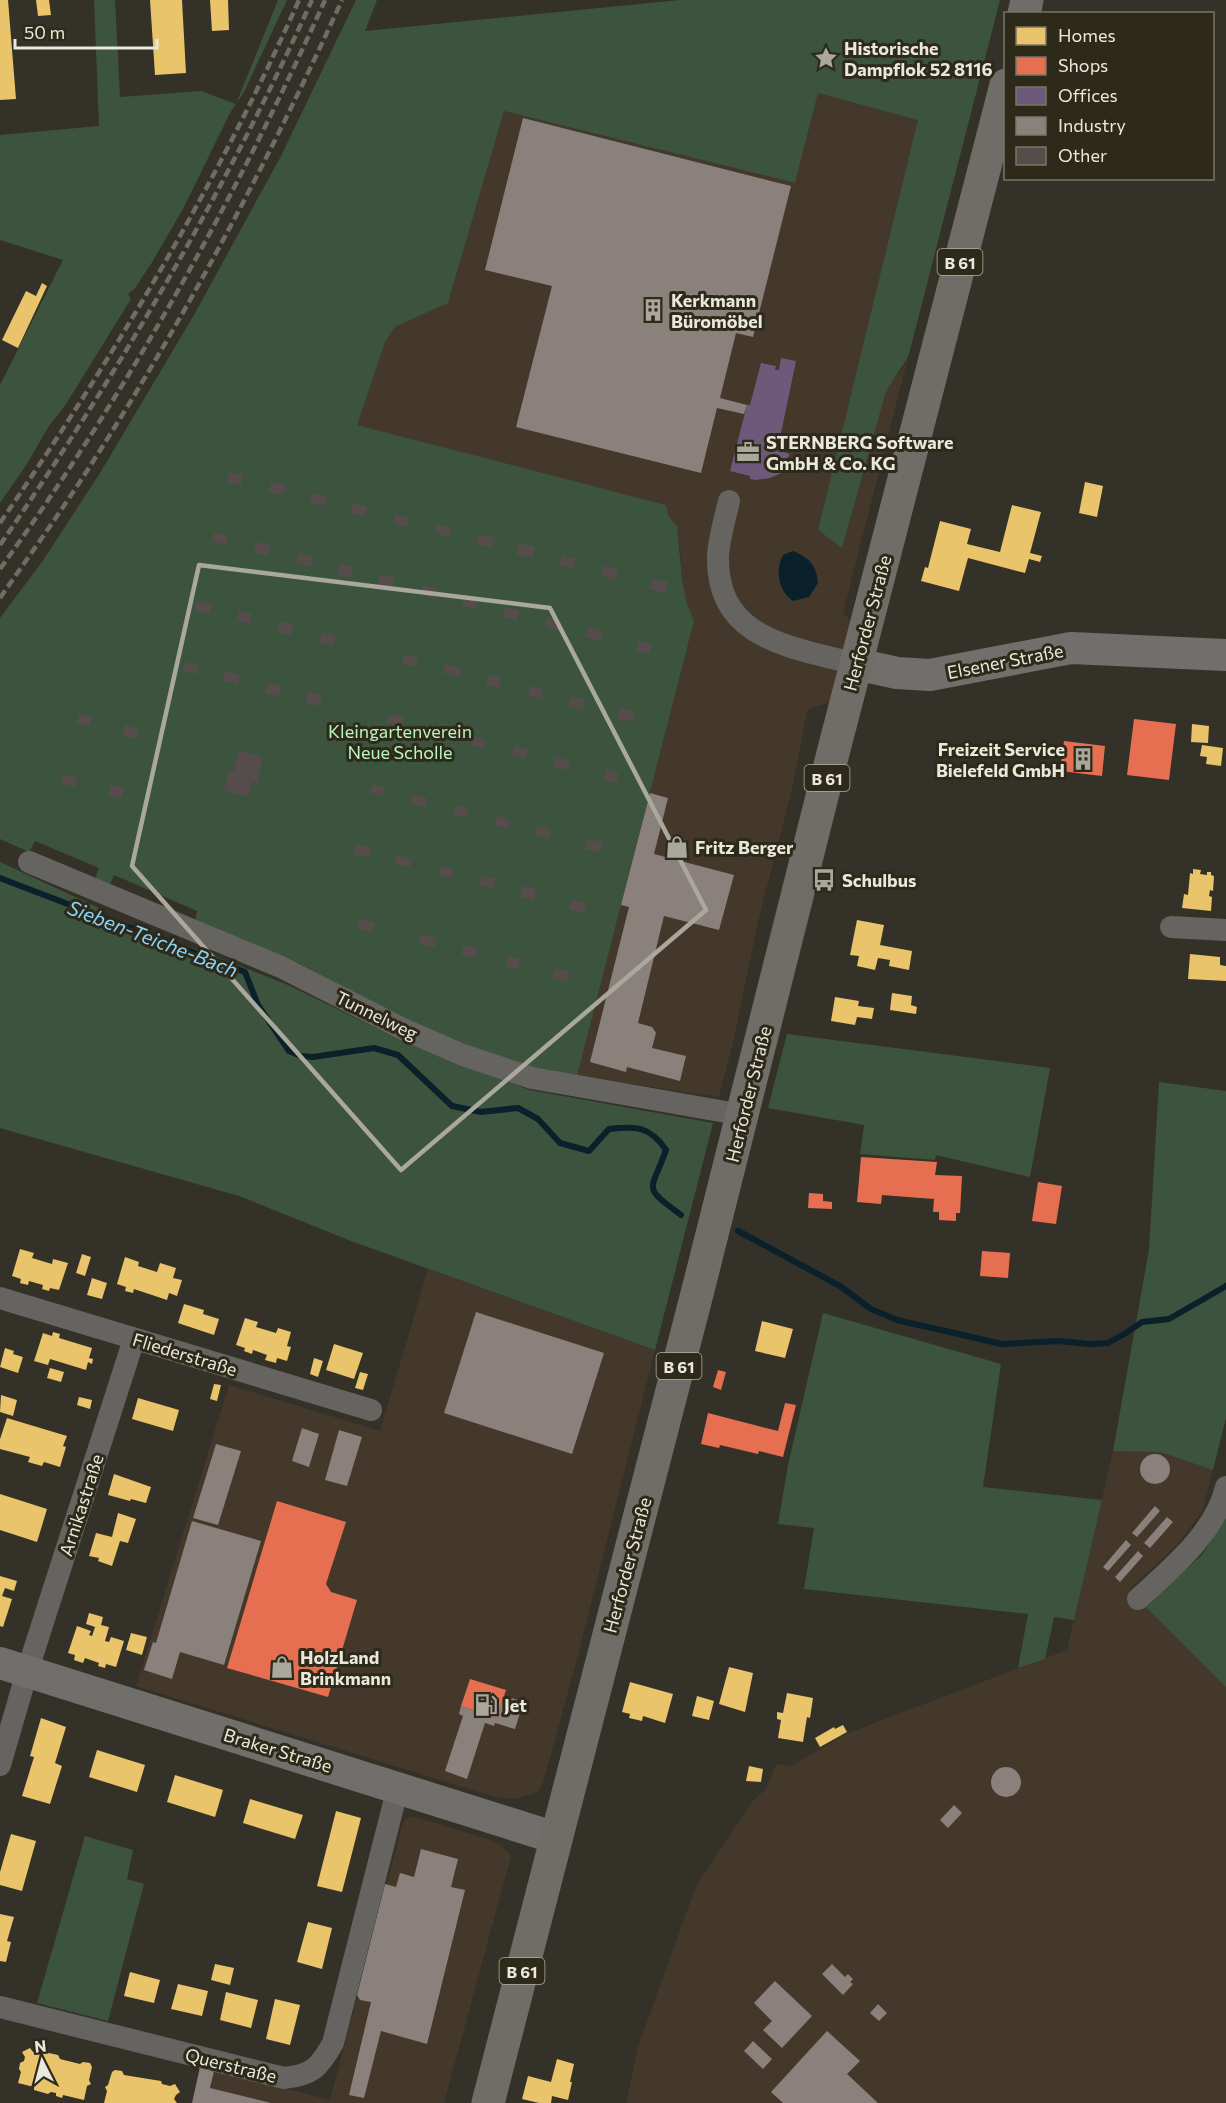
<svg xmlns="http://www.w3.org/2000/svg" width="1226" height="2103" font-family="Commissioner,sans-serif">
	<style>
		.industrial { fill: #44382b }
		.green { fill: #3c543e }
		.water { fill: #0a202a }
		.homes { fill: #e9c46a }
		.shops { fill: #e76f51 }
		.offices { fill: #6d597a }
		.industry { fill: #8a817c }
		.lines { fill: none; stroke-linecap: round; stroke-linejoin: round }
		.stream { stroke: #0a202a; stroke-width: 6 }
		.building { fill: #564c4b }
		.street { stroke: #666461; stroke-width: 22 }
		.secondary { stroke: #716f6b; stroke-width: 32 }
		.primary { stroke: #706d68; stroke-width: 33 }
		.rail { stroke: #6f6c67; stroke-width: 4.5; stroke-dasharray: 9 4.5; stroke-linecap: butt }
		.marked { fill: none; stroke: #aaa79d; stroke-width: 4.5; stroke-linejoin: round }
		.labels { text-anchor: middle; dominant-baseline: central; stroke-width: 6; stroke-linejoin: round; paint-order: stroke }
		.shield { fill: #2e2a19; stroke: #b2aea2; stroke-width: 1.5 }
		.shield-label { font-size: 16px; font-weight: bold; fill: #eae7dc }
		.poi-label { font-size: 18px; font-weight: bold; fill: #eae7dc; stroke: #2e2a19; text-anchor: start }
		.street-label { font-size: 18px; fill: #eae7dc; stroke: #2e2a19 }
		.park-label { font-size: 18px; fill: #b7f4bf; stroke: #2e2a19 }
		.water-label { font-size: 20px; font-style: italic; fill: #88d4fc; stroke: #2e2a19 }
	</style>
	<rect width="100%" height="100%" fill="#343128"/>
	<path class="industrial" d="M818,93L919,120L818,530L842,547L885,395L889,384L903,368L909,354L843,613L851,621L830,702L807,710L793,785L758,922L734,1038L719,1097L577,1076L694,621L686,600L682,578L680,547L669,517L666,505L356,425L385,342L395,327L448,303L504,111L795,183Z
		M428,1269L655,1350L576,1663L543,1783L536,1793L514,1799L495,1797L136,1686L229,1385L380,1431Z
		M1113,1451L1160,1452L1213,1470L1202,1512L1177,1545L1129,1590L1226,1687V2103H626L639,2044L696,1886L752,1802L767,1788L776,1764L791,1766L848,1733L1067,1650Z
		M412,1816L488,1839L502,1846L511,1856L444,2103H192L200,2067L330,2100L402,1826L405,1819Z"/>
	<path class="green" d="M94,0H115L120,97L201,91L236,104L278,0H287L244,92L230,113L184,207L151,264L135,288L128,294L131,299L66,404L49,426L25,467L0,503V385L63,260L0,240V135L99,126Z
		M356,0H377L365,31L680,0H1000L909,354C902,369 891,380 885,395L842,548L818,530L918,120L818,93L795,183L504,111L448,303L395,327L385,342L357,425L666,505L669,517L677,526L682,578L686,600L694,621L577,1076L537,1069L469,1046L406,1020L298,963L195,921L197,911L114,875L109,887L94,881L99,868L35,841L29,852L0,839V618L42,562L100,473L194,315L281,156Z
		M0,862L101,909L99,915L133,929L202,951L288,985L397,1038L530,1090L713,1123L655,1350L351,1241L239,1196L0,1128Z
		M787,1034L1050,1068L1030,1177L936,1155L935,1160L860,1154L864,1125L768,1108Z
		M1159,1082L1226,1091V1418L1213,1470L1160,1452L1113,1451L1149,1250Z
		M823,1313L1001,1364L983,1487L1102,1500L1074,1620L1054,1617L1045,1659L1018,1668L1028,1614L804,1589L814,1528L778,1524L788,1465Z
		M1226,1518V1687L1145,1606L1202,1555Z
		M85,1836L133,1850L127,1879L144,1884L108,2021L37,2003Z"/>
	<path class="water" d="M793,551C810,558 816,565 818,583L809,597L793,601C778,591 775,570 783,555Z"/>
	<path class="homes" d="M0,0H8L16,99L0,100Z
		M36,0H49L51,15L38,16Z
		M150,0H182L186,73L155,75Z
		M210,0H228L229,30L212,31Z
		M42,283L47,286L18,348L2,340L26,291L36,296Z
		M1085,482L1103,486L1097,517L1079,513Z
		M1012,505L1041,512L1030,553L1042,556L1040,562L1029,559L1025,573L968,558L959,591L921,581L925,567L928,568L940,521L971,529L967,544L1000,552Z
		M1192,724L1209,726L1208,743L1191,742Z
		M1202,745L1223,748L1221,766L1206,764L1207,757L1200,756Z
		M1193,869L1201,870L1200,874L1207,875V872H1211V875L1214,876L1213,891L1210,890L1209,896L1212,897L1211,911L1182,908L1184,894L1188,895L1190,873L1193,874Z
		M857,920L884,925L880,945L912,951L909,970L889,966L890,960L878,958L875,970L857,966L859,956L850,955Z
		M1190,954L1220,957V965L1226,966V981L1188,979Z
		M892,993L912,996L911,1005L917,1007L916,1014L890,1010Z
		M835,997L859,1001L858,1006L874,1008L872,1019L857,1017L855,1025L831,1021Z
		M20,1249L34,1253L32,1258L52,1264L53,1259L68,1263L59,1290L50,1288L49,1291L42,1289L43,1285L29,1281L28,1285L20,1283L21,1279L12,1276Z
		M82,1254L91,1257L85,1276L76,1273Z
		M125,1257L139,1262L138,1266L157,1272L160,1263L176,1268L173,1278L182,1280L177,1296L169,1293L167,1300L134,1289L133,1293L125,1291L126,1287L117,1284Z
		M92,1278L107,1283L102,1299L87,1295Z
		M184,1304L204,1310L203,1314L219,1319L214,1335L178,1323Z
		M245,1318L258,1322L256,1327L276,1333L278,1328L291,1332L287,1346L291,1347L287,1361L277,1358L276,1363L265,1360L267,1355L253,1350L252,1354L244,1351L245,1348L236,1345Z
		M762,1321L793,1329L785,1358L755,1351Z
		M53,1332L60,1334L59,1338L92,1348L89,1358L93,1359L92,1364L88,1362L86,1370L50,1359L48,1365L34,1361L43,1333L52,1336Z
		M334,1344L363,1353L354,1379L326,1370Z
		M5,1348L14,1351L13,1354L23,1357L18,1373L0,1367Z
		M314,1358L323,1361L318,1377L310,1374Z
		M50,1368L64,1372L61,1382L47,1378Z
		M360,1372L368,1374L363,1390L355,1388Z
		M214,1384L221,1385L217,1401L210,1399Z
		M1,1395L17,1400L13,1416L0,1412Z
		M79,1397L92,1400L90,1409L77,1405Z
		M138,1398L179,1410L173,1431L132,1419Z
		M7,1418L67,1436L63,1446L66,1447L60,1467L44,1462L42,1466L28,1462L30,1457L0,1449V1439Z
		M114,1474L151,1487L146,1503L131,1499L130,1501L108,1495Z
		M0,1494L47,1509L37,1542L0,1530Z
		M118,1513L136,1519L128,1543L120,1541L112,1566L98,1561L99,1558L89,1556L96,1533L112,1537Z
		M0,1576L17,1581L14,1591L5,1588L2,1596L12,1599L3,1627L0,1626Z
		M89,1613L103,1617L101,1625L109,1627L105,1641L109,1642L111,1637L124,1641L116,1667L106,1664L105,1668L98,1666L99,1663L85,1658L83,1663L74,1660L75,1655L68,1653L77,1626L91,1631L89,1635L92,1636L95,1627L86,1624Z
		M131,1633L147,1637L142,1655L126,1650Z
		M729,1667L753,1673L745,1712L719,1704Z
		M630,1682L673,1694L665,1723L643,1716L642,1721L629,1718L630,1714L622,1712Z
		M787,1693L813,1698L810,1718L807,1717L803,1742L778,1738L781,1720L777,1719V1712L783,1713Z
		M697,1696L714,1701L709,1720L692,1716Z
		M41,1718L66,1727L55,1763L62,1766L50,1804L22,1796L34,1757L30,1756Z
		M843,1725L847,1732L820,1747L815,1738L834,1727L835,1729Z
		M97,1750L145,1765L137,1792L89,1777Z
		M749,1766L763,1769L761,1782L746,1781Z
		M175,1775L223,1790L215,1817L167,1802Z
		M250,1799L303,1815L295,1839L243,1823Z
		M336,1811L361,1818L342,1892L317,1886Z
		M11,1834L36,1841L22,1891L0,1885V1872Z
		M0,1914L14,1917L7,1941L11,1942L6,1962L0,1961Z
		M308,1922L332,1928L322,1969L297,1962Z
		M215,1964L234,1968L230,1985L211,1980Z
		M130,1972L160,1980L154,2003L124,1996Z
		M178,1984L208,1991L202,2016L171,2009Z
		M226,1992L258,2000L251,2028L220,2020Z
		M275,1999L300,2005L290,2045L266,2039Z
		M30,2048L33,2052L41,2054L44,2052L58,2055L60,2059L80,2064L83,2062L90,2063L92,2067L89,2080L91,2084L87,2086L84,2100L63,2095L62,2098L56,2096V2093L51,2092L48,2094L34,2090V2087L18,2083L21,2072L19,2069L20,2063L24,2061L25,2057L22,2052Z
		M557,2059L574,2064L570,2082H572L568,2100L552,2096L551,2103H539L522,2099L528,2076L551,2082Z
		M115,2070L122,2071L124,2075L161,2081L162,2084L170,2086L175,2084L180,2092L176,2095L174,2099L177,2103H104L107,2091L105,2087L108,2085L112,2072Z"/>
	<path class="shops" d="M1134,719L1176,724L1169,780L1127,775Z
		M1064,741L1105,746L1102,776L1060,771Z
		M861,1157L937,1162L935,1175L962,1176L960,1213H956V1221L939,1220V1212H933L934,1199L882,1195L881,1204L857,1202Z
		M1038,1182L1062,1186L1056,1224L1032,1221Z
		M809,1193L823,1194V1201L832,1202V1209L808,1208Z
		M982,1251L1010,1253L1008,1278L980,1276Z
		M718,1370L726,1372L721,1390L713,1387Z
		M785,1403L796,1405L783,1457L759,1451L758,1454L720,1445L719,1448L701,1444L708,1413L778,1431Z
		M277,1501L346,1522L326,1584L331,1592L357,1600L328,1697L227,1668Z
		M470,1679L506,1690L497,1718L461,1706Z"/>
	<path class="offices" d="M781,358L796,361L781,433L791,435L792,447L779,445L777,450L790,454L783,465L780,461L777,464L784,472L770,478L755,480L750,479V476L730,471L747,405H750L761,363L776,366L775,370H779Z"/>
	<path class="industry" d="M523,118L791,186L753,337L736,333L720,398L747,405L744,414L717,408L701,473L516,427L552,286L485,270Z
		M650,793L668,798L654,854L734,875L719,930L664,916L638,1023L652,1027L656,1033L652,1048L686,1056L680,1081L627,1067L626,1072L590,1062L629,907L621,905Z
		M476,1312L604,1353L572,1454L444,1413Z
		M302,1428L319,1434L309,1467L292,1461Z
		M339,1430L362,1437L347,1486L325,1480Z
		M216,1444L241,1451L218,1525L193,1518Z
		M1140 1469a15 15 0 1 1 30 0a15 15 0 1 1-30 0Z
		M1155,1506L1160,1511L1137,1537L1132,1533Z
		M1167,1517L1173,1522L1150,1548L1144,1543Z
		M192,1521L261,1541L224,1665L180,1652L172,1679L144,1670L153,1642L156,1643Z
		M1126,1540L1131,1545L1108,1571L1103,1567Z
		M1138,1551L1143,1556L1120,1582L1115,1577Z
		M504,1696L518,1700L516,1705L522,1707L515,1729L495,1723L494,1726L485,1723L467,1779L445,1771L463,1716L459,1714L461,1706L497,1718Z
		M991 1782a15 15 0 1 1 30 0a15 15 0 1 1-30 0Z
		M954,1805L962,1813L948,1828L940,1820Z
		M421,1849L458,1859L451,1887L465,1890L427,2044L381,2031L364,2098L349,2095L371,2002L360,2000L357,1995L385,1884L396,1887L400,1873L414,1877Z
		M832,1964L845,1977L848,1974L853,1979L850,1982L853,1984L843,1995L822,1974Z
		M775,1981L812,2016L782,2048L763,2030L772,2021L754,2003Z
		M878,2004L887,2013L879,2021L870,2013Z
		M827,2031L860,2061L847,2074L878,2103H783L771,2092Z
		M753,2041L772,2059L763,2069L744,2051Z
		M200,2067L214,2071L210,2088L271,2103H192Z"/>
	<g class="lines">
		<path class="stream" d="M0,878L245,972L258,1005L289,1051L301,1056L313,1057L374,1048L398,1055L452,1106L481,1112L518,1108L538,1119L560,1143L589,1151L609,1129C636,1126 650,1126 666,1150C651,1193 641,1185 681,1215
			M738,1231L840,1286L871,1309L897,1320L1002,1344L1059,1341L1089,1344L1108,1343L1126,1333L1142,1322L1169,1319L1226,1286"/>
	</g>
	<path class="building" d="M229,472L243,475L241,485L227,482Z
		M271,482L286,486L283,495L269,492Z
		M312,493L327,496L324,506L310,503Z
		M353,503L367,507L365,516L351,513Z
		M395,515L409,517L407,527L393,524Z
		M437,524L451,528L449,537L435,533Z
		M214,532L228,536L226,545L212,541Z
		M479,534L494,538L491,547L476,544Z
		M256,542L271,545L268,555L254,552Z
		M519,543L535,547L533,558L517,555Z
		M299,554L313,557L311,567L296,563Z
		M562,555L576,559L573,569L559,565Z
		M340,564L354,567L351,578L338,574Z
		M603,566L618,569L615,580L601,576Z
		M380,575L395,578L393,588L378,585Z
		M653,579L668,582L665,593L650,589Z
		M423,585L438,589L435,599L421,595Z
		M464,595L478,599L475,609L462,605Z
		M197,601L212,605L209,614L194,610Z
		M506,607L520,610L517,620L503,617Z
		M239,611L252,614L250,624L236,621Z
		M547,617L562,621L559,631L545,627Z
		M280,621L294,625L291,635L277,632Z
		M589,627L603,631L600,641L586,637Z
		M322,632L336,636L333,646L319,642Z
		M638,640L652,644L650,654L636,650Z
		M404,654L418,657L416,667L402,663Z
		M185,662L199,666L197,674L182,671Z
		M445,664L461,668L459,677L443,673Z
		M225,671L240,675L238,684L223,681Z
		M488,675L501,678L499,688L486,685Z
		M268,683L282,686L279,696L265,693Z
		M530,686L543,689L541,699L528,696Z
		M308,692L322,695L320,706L306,703Z
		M570,696L585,699L583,710L568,706Z
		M620,708L635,712L632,722L617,718Z
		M79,714L92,717L90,726L77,724Z
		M389,714L404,717L402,727L387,723Z
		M125,725L139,729L137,739L123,735Z
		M433,725L447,728L445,738L430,735Z
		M474,736L486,739L484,748L471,745Z
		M514,746L528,749L526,759L512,755Z
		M239,751L263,757L257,783L252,781L248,797L224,790L229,771L234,772Z
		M555,757L570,760L568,770L553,767Z
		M606,769L619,773L616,783L603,780Z
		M63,774L77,778L75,787L61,783Z
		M373,784L385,787L383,796L370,793Z
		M111,785L124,788L122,798L108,796Z
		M413,794L427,798L425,807L411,803Z
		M455,805L469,808L466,817L453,814Z
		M496,816L510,819L508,828L494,825Z
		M537,826L551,830L548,839L535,835Z
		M587,839L603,842L600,852L585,849Z
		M356,844L371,848L369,858L354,854Z
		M397,855L412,859L410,868L395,864Z
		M440,866L454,870L452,878L438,875Z
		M481,876L495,879L493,889L479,885Z
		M522,886L536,889L534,900L520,897Z
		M572,899L586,903L584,913L569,909Z
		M359,919L375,922L372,932L357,928Z
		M421,934L436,938L434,948L419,943Z
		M464,945L477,948L475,958L461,955Z
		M508,956L520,959L518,969L506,966Z
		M554,968L569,972L567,982L552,978Z"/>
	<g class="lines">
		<path class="street" d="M729,501C725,519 719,538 718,556C716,640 792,647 856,664
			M29,862L281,967L403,1029L463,1055L532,1078L743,1115
			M1171,927L1226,930
			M0,1298L371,1410
			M1138,1599C1172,1568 1215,1533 1226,1487
			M0,1765L27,1672L134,1339
			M0,2007L284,2078C312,2075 319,2068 333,2043L398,1787"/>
		<path class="secondary" d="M856,664L897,673L930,675L1071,648L1226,655
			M0,1663L556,1838"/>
		<path class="primary" d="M1024,14L1027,0
			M488,2103L699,1286L832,757L1006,85"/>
		<path class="rail" d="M0,523C114,357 217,184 299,0
			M0,545C119,372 225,192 312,0
			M0,569C128,391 235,200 325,0
			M0,598C31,553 63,509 92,463C187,315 269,160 342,0"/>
	</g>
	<path class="marked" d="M199,565L550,608L706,910L401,1170L132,866Z"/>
	<defs>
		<g id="sight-bare" transform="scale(1.8)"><path d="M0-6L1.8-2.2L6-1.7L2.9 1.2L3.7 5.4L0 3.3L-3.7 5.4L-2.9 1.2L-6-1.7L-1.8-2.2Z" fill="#aaa79d" stroke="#2e2a19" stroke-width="2.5" paint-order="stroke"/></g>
		<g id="building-bare" transform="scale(1.8)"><path d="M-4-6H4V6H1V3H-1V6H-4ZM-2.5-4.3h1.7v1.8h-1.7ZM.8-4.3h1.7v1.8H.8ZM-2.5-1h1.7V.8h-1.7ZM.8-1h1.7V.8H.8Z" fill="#aaa79d" stroke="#2e2a19" stroke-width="2.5" paint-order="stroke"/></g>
		<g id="office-bare" transform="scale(1.8)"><path d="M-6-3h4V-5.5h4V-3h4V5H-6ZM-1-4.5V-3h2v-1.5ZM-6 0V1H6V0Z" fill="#aaa79d" stroke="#2e2a19" stroke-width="2.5" paint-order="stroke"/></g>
		<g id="shop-bare" transform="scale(1.8)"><path d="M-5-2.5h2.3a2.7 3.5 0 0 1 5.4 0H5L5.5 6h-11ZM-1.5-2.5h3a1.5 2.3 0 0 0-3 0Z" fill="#aaa79d" stroke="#2e2a19" stroke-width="2.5" paint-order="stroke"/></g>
		<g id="bus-bare" transform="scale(1.8)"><path d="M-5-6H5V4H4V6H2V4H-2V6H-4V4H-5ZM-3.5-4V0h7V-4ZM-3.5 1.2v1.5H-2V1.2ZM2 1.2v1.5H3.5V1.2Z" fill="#aaa79d" stroke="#2e2a19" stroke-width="2.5" paint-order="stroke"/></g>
		<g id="fuel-bare" transform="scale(1.8)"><path d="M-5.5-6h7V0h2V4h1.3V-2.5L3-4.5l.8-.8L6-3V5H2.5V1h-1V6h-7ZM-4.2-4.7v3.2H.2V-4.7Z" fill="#aaa79d" stroke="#2e2a19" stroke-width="2.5" paint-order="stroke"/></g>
	</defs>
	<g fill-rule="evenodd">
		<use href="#sight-bare" x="826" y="58"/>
		<use href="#building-bare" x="653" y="310"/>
		<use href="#office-bare" x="748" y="452"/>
		<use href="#building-bare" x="1083" y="759"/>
		<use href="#shop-bare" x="677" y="847"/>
		<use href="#bus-bare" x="824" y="880"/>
		<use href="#shop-bare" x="282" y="1667"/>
		<use href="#fuel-bare" x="486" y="1705"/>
	</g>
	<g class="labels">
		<g class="shield">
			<rect x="937.5" y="249" width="45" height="26" rx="4.5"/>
			<rect x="804.5" y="765" width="45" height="26" rx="4.5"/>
			<rect x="656.5" y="1353" width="45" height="26" rx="4.5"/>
			<rect x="499.5" y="1958" width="45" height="26" rx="4.5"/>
		</g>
		<g class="shield-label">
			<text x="960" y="262">B 61</text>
			<text x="827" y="778">B 61</text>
			<text x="679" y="1366">B 61</text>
			<text x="522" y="1971">B 61</text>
		</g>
		<g class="poi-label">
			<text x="844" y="48">Historische<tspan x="844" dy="21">Dampflok 52 8116</tspan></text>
			<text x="671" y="300">Kerkmann<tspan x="671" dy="21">Büromöbel</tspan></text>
			<text x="766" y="442">STERNBERG Software<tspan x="766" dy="21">GmbH &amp; Co. KG</tspan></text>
			<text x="1065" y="749" text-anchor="end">Freizeit Service<tspan x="1065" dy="21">Bielefeld GmbH</tspan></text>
			<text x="695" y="847">Fritz Berger</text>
			<text x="842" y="880">Schulbus</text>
			<text x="300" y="1657">HolzLand<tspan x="300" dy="21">Brinkmann</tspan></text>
			<text x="504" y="1705">Jet</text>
		</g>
		<g class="street-label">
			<text transform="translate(867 623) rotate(-75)">Herforder Straße</text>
			<text transform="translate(1005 661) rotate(-11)">Elsener Straße</text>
			<text transform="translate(377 1015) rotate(26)">Tunnelweg</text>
			<text transform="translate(748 1094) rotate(-76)">Herforder Straße</text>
			<text transform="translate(185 1354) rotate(17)">Fliederstraße</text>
			<text transform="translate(81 1505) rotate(-72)">Arnikastraße</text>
			<text transform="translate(627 1565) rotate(-75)">Herforder Straße</text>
			<text transform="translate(278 1750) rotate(17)">Braker Straße</text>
			<text transform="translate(231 2065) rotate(14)">Querstraße</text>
		</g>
		<g class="park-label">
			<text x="400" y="731">Kleingartenverein<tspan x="400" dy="21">Neue Scholle</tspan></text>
		</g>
		<g class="water-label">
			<text transform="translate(153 938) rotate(21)">Sieben-Teiche-Bach</text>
		</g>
	</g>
	<rect x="1004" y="12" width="210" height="168" fill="#2e2a19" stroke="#797667" stroke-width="1.5"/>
	<rect x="1016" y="27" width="30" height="18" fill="#e9c46a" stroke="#797667" stroke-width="1.5"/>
	<text x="1058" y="42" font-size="18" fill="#eae7dc">Homes</text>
	<rect x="1016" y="57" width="30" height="18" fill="#e76f51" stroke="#797667" stroke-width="1.5"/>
	<text x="1058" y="72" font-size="18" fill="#eae7dc">Shops</text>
	<rect x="1016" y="87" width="30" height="18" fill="#6d597a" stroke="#797667" stroke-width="1.5"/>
	<text x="1058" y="102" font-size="18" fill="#eae7dc">Offices</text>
	<rect x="1016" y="117" width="30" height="18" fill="#8a817c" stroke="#797667" stroke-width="1.5"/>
	<text x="1058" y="132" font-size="18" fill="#eae7dc">Industry</text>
	<rect x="1016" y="147" width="30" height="18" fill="#564c4b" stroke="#797667" stroke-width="1.5"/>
	<text x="1058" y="162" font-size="18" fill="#eae7dc">Other</text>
	<g transform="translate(42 2061) rotate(354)" stroke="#2e2a19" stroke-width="4.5" paint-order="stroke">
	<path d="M0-4.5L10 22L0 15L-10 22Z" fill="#eae7dc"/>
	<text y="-9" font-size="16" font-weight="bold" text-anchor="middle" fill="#eae7dc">N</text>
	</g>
	<path d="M15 39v9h142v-9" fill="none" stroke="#eae7dc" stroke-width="3"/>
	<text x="24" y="39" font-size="18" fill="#eae7dc" stroke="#2e2a19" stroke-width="4.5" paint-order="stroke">50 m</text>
</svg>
